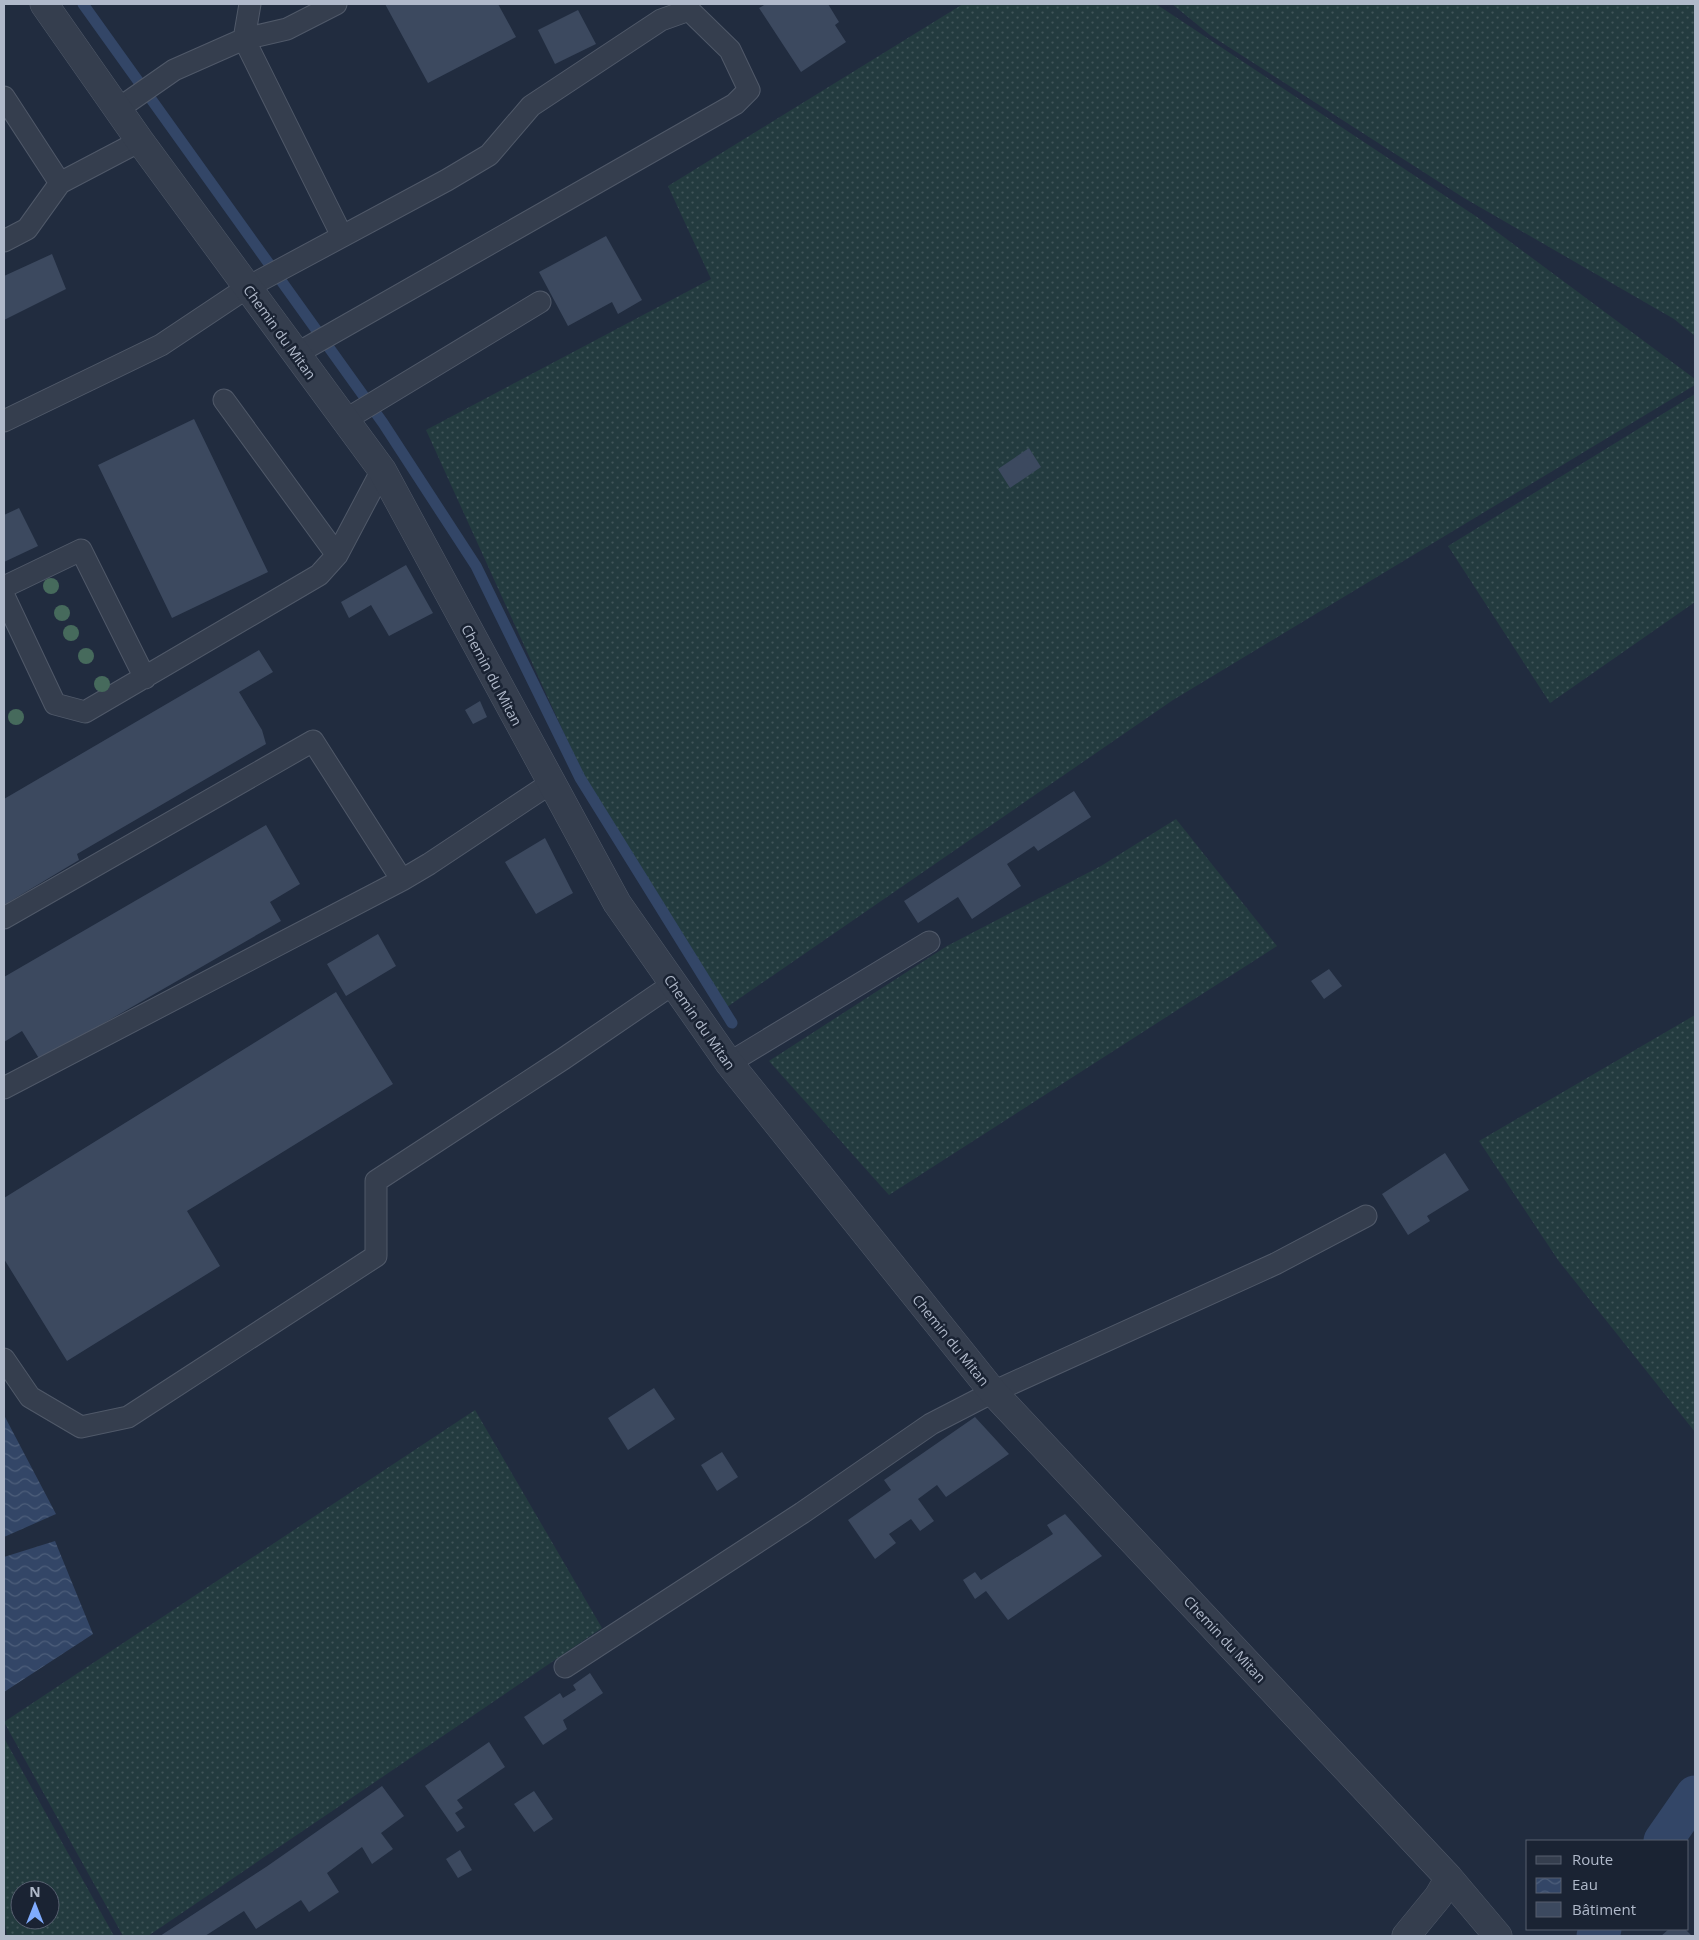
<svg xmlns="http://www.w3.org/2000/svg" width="1699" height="1940" font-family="'Open Sans',sans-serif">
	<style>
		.grass { fill: url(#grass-dots); fill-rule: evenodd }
		.water { fill: url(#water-waves) }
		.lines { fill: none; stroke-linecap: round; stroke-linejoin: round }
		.stream { stroke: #334667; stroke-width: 11 }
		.canal { stroke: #334667; stroke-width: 39 }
		.building { fill: #3c495f }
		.lane-casing { stroke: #505969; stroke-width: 23 }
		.street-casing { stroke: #505969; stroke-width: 29 }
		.lane { stroke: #353e4e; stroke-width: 21 }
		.street { stroke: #353e4e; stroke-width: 28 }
		.tree { fill: #466a5c }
		.labels { text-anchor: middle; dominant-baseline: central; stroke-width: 5; stroke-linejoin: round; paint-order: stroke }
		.street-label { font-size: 14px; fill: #b0b9ca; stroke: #1a2333 }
	</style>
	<defs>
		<pattern id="grass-dots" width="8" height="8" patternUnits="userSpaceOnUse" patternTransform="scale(1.25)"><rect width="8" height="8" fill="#233b3f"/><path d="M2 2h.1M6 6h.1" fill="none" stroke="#405559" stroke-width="1.8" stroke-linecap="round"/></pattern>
		<pattern id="water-waves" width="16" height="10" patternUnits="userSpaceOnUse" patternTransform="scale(1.25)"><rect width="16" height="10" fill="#334667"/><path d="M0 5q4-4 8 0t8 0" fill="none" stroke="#4e5f7b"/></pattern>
	</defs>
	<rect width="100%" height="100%" fill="#212c3f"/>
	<path class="grass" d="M963,4H1156L1477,217L1695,379V385L1173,700L727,1007L584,777L426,430L711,279L668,186Z
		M1172,4H1695V336L1674,319L1464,198L1210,35Z
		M1695,394V602L1550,703L1448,546Z
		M1176,819L1277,946L889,1195L769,1061L947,946L1101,866Z
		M1695,1015V1432L1558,1260L1479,1141Z
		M475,1410L602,1628L148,1936H123L4,1722Z
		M4,1738L114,1936H7L4,1919ZM20,1890H50V1920H20Z"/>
	<path class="water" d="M5,1417L56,1514L4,1537V1418Z
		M55,1541L93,1634L4,1692V1557Z"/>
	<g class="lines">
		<path class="stream" d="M83,4L383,423L476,566L580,778L732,1023"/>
		<path class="canal" d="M1663,1841L1695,1795
			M1596,1936L1602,1929"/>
	</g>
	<path class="building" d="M385,4H498L516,37L428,83Z
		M766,4H828L839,22L835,25L846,42L801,72L759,8Z
		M578,10L596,44L555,64L538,30Z
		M606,236L642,300L618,314L612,302L568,326L539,272Z
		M52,254L66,289L4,320V276Z
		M194,419L268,572L172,618L98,465Z
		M1029,448L1041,467L1010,488L998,469Z
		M19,508L38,546L4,562V515Z
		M406,565L433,613L389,636L371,605L349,618L341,602Z
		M259,650L273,672L239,692L262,730L266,744L77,854L79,860L4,905V799Z
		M480,701L487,717L473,724L465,710Z
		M1074,791L1091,817L1038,851L1034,846L1007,864L1021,886L972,919L958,897L918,923L904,901Z
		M266,825L300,884L270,902L281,921L40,1060L22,1031L4,1042V977Z
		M545,838L573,893L536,914L505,862Z
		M378,934L396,966L346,996L327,964Z
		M1329,969L1342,986L1324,999L1311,981Z
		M336,992L393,1084L187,1211L220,1266L67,1361L4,1259V1198Z
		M1445,1153L1469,1190L1427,1216L1430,1221L1408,1235L1382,1194Z
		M654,1388L675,1419L628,1450L608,1418Z
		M975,1417L1009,1454L946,1497L937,1485L918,1499L934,1521L920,1531L911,1519L889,1534L896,1543L875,1559L848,1520L891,1490L884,1480Z
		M722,1452L738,1477L717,1491L701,1465Z
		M1065,1514L1102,1556L1008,1620L986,1591L975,1599L963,1580L975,1572L981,1580L1053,1534L1047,1525Z
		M590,1673L603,1693L563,1720L567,1729L543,1745L524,1717L560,1693L563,1698L576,1690L573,1685Z
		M489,1742L505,1767L457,1800L463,1808L455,1813L465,1827L457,1832L425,1786Z
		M382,1786L404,1816L381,1833L393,1849L372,1864L362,1847L327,1873L339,1892L309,1912L301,1900L256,1929L244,1911L205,1936H160L266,1867Z
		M534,1791L553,1819L534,1832L514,1804Z
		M460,1850L472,1870L458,1878L446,1859Z
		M1669,1929H1685L1692,1936H1661Z"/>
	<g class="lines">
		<g class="lane-casing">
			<path id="lane" d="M250,4L244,39L287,29L336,4
				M4,97L60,183
				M118,109L174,70L244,39L342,236
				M4,241L27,229L60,183L140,141
				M224,400L337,555
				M345,420L540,302
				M4,421L161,345L248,287L447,180L489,155L531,106L661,20L689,10L730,50L749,90L735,104L296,354
				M4,587L81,550L145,678
				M4,596L55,704L85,712L319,575L337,555L382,470
				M4,918L313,741L402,880
				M729,1063L929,942
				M4,1088L402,880L429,864L551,783
				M4,1359L30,1397L81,1427L128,1417L376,1256V1181L563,1059L673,984
				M565,1667L802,1513L931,1424L993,1392L1275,1264L1366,1216"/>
		</g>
		<g class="street-casing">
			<path id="street" d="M44,4L140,141L382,470L617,903L729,1063L993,1392L1449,1878L1498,1936
				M1406,1936L1438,1897L1449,1878"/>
		</g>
		<use href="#lane" class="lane"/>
		<use href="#street" class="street"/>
	</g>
	<g class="tree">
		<circle cx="51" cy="586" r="8"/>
		<circle cx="62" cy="613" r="8"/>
		<circle cx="71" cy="633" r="8"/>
		<circle cx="86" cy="656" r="8"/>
		<circle cx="102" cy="684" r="8"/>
		<circle cx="16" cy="717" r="8"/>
	</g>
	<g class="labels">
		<g class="street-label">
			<text transform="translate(280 332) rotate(54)">Chemin du Mitan</text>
			<text transform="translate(492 675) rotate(62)">Chemin du Mitan</text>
			<text transform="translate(700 1022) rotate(55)">Chemin du Mitan</text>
			<text transform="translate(951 1340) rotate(51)">Chemin du Mitan</text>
			<text transform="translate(1225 1639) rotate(47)">Chemin du Mitan</text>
		</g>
	</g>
	<rect width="1699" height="1940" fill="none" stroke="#b0b9ca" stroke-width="10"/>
	<rect x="1526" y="1840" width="162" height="90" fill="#1a2333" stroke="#565f6f"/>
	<rect x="1536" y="1856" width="25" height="8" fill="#353e4e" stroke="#565f6f"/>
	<text x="1572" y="1865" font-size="15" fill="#b0b9ca">Route</text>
	<rect x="1536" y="1878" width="25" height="15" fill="url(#water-waves)" stroke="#565f6f"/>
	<text x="1572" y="1890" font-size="15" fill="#b0b9ca">Eau</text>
	<rect x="1536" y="1902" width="25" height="15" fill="#3c495f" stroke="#565f6f"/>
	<text x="1572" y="1915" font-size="15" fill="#b0b9ca">Bâtiment</text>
	<g transform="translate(35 1905)"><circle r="24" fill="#1a2333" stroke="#565f6f"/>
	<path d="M0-4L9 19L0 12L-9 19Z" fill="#80acff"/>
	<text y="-8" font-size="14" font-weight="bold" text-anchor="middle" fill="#b0b9ca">N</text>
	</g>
</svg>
